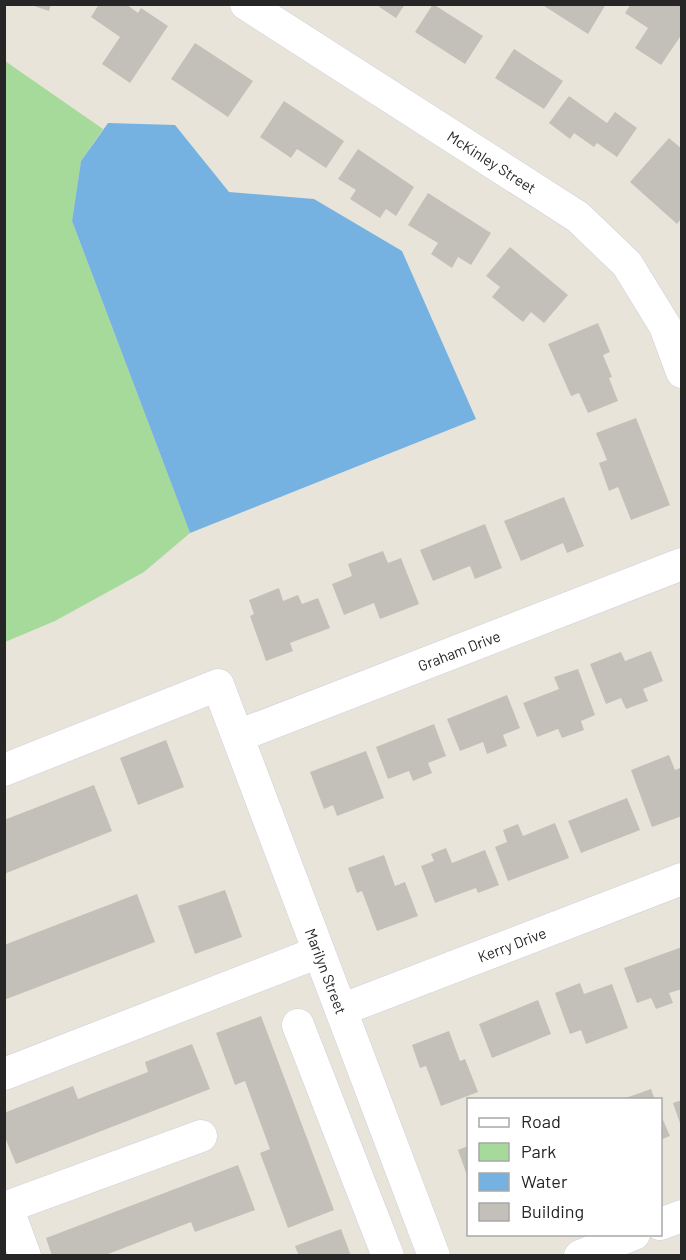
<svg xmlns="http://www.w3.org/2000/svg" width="686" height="1260" font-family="Barlow,sans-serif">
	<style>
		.green { fill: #a5da9a }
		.water { fill: #75b2e1 }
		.building { fill: #c3c0b9 }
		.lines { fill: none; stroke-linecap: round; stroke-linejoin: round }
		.minor-casing { stroke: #cfcfde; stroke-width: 33 }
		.minor { stroke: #fff; stroke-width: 32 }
		.labels { text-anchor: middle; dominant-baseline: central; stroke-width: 4.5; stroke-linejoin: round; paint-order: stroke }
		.street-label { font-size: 15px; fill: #262626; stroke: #fff }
	</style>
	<rect width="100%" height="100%" fill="#e8e4d9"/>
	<path class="green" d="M5,61L103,129L81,161L72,221L190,533L144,572L55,621L5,642Z"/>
	<path class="water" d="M108,123L175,125L229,192L314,199L402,251L476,419L190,533L72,221L81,161Z"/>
	<path class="building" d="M28,4H51L49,11Z
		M99,4H126L138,13L141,8L168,26L130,83L102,64L120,37L91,17Z
		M375,4H405L396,18Z
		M433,4L483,36L465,64L415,32Z
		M541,4H606L588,34Z
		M631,4L682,6V34L661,65L635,48L648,28L625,13Z
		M195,43L253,81L228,117L171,79Z
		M514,49L563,81L544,109L495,78Z
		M569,96L607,123L615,112L637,128L617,157L597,143L594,147L574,133L570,139L549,123Z
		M284,101L344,141L326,168L297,149L291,158L260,137Z
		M669,138L682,149V218L677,224L630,182Z
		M358,149L414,187L396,216L386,209L380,218L350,199L356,190L338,179Z
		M428,193L491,233L471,265L458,257L452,268L431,254L438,243L408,225Z
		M510,247L568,295L544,323L531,312L523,322L492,297L500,287L486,276Z
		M598,323L610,352L603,355L612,377L609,378L618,401L588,413L579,393L571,396L548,344Z
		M636,418L670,505L631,520L618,487L609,491L599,463L607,460L596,433Z
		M564,497L584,546L567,553L563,543L521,561L504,521Z
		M485,524L502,568L475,579L470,566L433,581L420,550Z
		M383,551L388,563L401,558L419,604L380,619L374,603L344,615L332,584L352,576L348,564Z
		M279,588L283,601L298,595L302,604L318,598L330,628L290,643L293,651L266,661L250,616L254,614L249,600Z
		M651,651L663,681L643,689L648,701L626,709L621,698L606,704L590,664L621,652L625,661Z
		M578,669L595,715L581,721L584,730L562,738L558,729L537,737L523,703L559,689L554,677Z
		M507,695L520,728L503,735L507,746L487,754L483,742L460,751L447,719Z
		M434,724L446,756L428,763L432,773L413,781L409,771L388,779L376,747Z
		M166,740L184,787L138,805L120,758Z
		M366,751L384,798L337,816L333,805L324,809L310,772Z
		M669,755L675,770L682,767V816L652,827L631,770Z
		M94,785L112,831L4,874V820Z
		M627,798L640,830L581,853L568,821Z
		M555,823L569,858L508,881L495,847L507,842L503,830L518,824L523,836Z
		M446,848L452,863L485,850L499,885L478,893L476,888L435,903L421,866L434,861L431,854Z
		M384,855L395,886L405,882L418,916L377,931L362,891L357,893L348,868Z
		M225,890L242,937L195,954L178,906Z
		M137,894L155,942L4,1000V945Z
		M682,947V989L669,993L673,1003L656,1009L651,998L637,1003L624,968Z
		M580,983L584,994L612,984L628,1028L586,1044L581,1030L570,1034L555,993Z
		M538,1000L551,1034L492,1058L479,1024Z
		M261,1016L334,1210L288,1228L260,1153L270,1149L245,1081L235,1085L216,1033Z
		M449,1031L460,1061L465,1059L478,1092L441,1106L426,1066L420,1068L412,1045Z
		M192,1044L210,1089L16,1164L4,1135V1113L73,1086L78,1099L148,1072L145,1062Z
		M651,1089L655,1100H624L623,1099Z
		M682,1100V1126H681L673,1103Z
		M660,1113L670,1136L660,1140Z
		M468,1146V1178L458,1150Z
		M238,1165L255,1210L195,1232L191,1222L108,1254L109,1256H52L46,1238Z
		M341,1229L351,1256H299L295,1246Z"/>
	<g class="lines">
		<g class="minor-casing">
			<g id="minor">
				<path id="s1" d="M246,4L578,217L627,264L665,326L682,372"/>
				<path id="s2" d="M238,736L682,564"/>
				<path id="s3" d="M4,770L218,685L434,1256"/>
				<path id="s4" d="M341,1010L682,879"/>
				<path d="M298,1025L388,1256"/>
				<path d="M4,1074L319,952"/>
				<path d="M7,1207L25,1256"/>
				<path d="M4,1208L201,1136"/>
				<path d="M660,1224L682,1216"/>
				<path d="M580,1256L634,1234"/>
			</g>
		</g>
		<use href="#minor" class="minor"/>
	</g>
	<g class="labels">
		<g class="street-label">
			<text stroke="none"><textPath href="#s1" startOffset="292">McKinley Street</textPath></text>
			<text stroke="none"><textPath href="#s2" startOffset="237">Graham Drive</textPath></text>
			<text stroke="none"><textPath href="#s4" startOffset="183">Kerry Drive</textPath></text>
			<text stroke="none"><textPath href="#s3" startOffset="536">Marilyn Street</textPath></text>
		</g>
	</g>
	<rect width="686" height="1260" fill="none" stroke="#262626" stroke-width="12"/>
	<rect x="467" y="1098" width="195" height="138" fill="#ffffff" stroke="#a8a8a8" stroke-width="1.5"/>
	<rect x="479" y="1118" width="30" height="9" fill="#ffffff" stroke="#a8a8a8" stroke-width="1.5"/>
	<text x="521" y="1128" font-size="18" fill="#262626">Road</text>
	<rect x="479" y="1143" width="30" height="18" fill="#a5da9a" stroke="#a8a8a8" stroke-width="1.5"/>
	<text x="521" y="1158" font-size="18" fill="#262626">Park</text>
	<rect x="479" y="1173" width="30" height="18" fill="#75b2e1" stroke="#a8a8a8" stroke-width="1.5"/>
	<text x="521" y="1188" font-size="18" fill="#262626">Water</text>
	<rect x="479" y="1203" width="30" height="18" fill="#c3c0b9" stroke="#a8a8a8" stroke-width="1.5"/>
	<text x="521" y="1218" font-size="18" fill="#262626">Building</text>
</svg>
